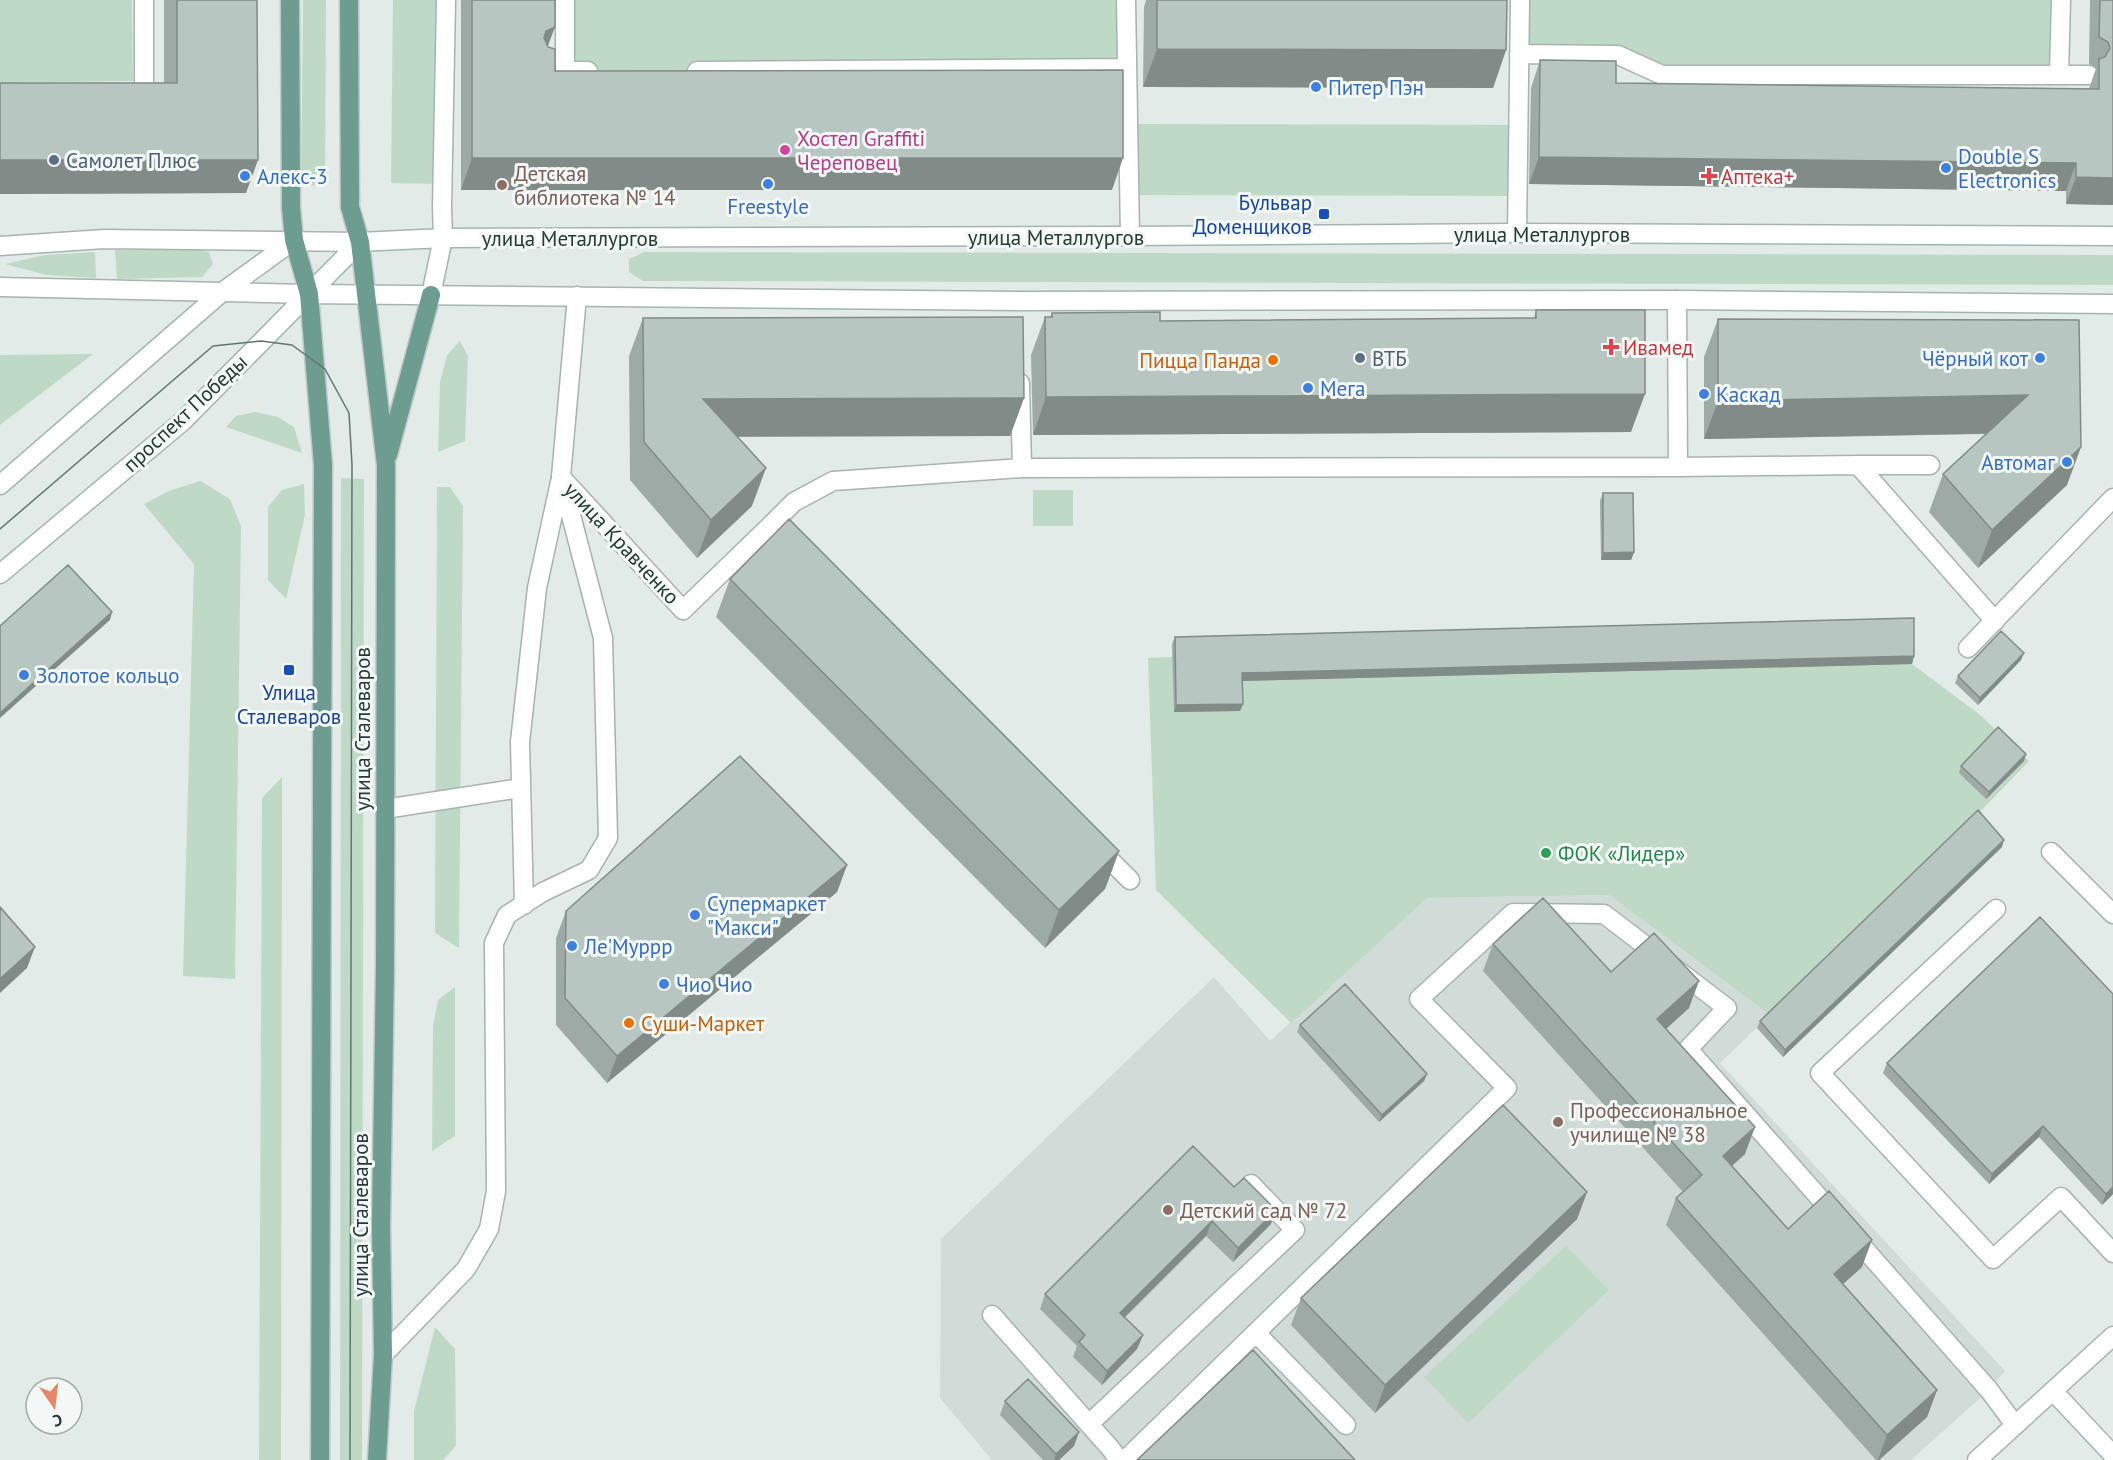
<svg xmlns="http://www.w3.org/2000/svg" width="2113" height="1460" font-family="'PT Sans',sans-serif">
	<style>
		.built { fill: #d1dbd7 }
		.green { fill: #bedac6 }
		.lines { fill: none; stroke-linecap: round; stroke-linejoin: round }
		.lane-casing { stroke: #a6b3af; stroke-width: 21 }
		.street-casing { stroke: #a6b3af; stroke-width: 21 }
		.secondary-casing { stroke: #a2b6af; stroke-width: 21 }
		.primary-casing { stroke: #c2c8c6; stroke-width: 21 }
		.lane { stroke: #fff; stroke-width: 18 }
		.street { stroke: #fff; stroke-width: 18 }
		.secondary { stroke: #fff; stroke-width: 18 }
		.primary { stroke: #6c9d90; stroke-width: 18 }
		.tram { stroke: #5f7670; stroke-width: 1.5 }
		.wall { fill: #9eaaa6 }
		.shaded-wall { fill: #818b87 }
		.building { fill: #b8c6c1; stroke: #818b87; stroke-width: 1.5 }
		.shop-dot { fill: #3f7fe0; stroke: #f3f8f6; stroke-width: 2 }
		.hotel-dot { fill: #d1479c; stroke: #f3f8f6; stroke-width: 2 }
		.service-dot { fill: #5c6f8a; stroke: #f3f8f6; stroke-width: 2 }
		.health-dot { fill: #e0444e; stroke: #f3f8f6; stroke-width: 2 }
		.education-dot { fill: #8d6e63; stroke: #f3f8f6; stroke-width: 2 }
		.transit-dot { fill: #1a4fb4; stroke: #f3f8f6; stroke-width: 2 }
		.food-dot { fill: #e8710a; stroke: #f3f8f6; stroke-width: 2 }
		.leisure-dot { fill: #2e9e5b; stroke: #f3f8f6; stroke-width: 2 }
		.labels { text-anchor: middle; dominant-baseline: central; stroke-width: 6; stroke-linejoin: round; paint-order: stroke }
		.shop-label { font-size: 21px; fill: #366cbe; stroke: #f3f8f6; text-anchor: start }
		.hotel-label { font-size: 21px; fill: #b23c85; stroke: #f3f8f6; text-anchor: start }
		.service-label { font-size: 21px; fill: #4e5e75; stroke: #f3f8f6; text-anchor: start }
		.education-label { font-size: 21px; fill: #785e54; stroke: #f3f8f6; text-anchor: start }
		.health-label { font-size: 21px; fill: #be3a42; stroke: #f3f8f6; text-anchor: start }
		.transit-label { font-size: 21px; fill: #164399; stroke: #f3f8f6; text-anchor: end }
		.street-label { font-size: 21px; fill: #243b35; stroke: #f3f8f6 }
		.food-label { font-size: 21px; fill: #c56008; stroke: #f3f8f6; text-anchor: end }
		.leisure-label { font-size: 21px; fill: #27864d; stroke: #f3f8f6; text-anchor: start }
	</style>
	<rect width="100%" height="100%" fill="#e3ebe8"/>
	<path class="built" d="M1609,895L1770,1015L1720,1063L2005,1371L1989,1390L1911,1460H992L940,1398L941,1239L1214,977L1270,1041L1427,898Z"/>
	<path class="green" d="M0,0H132L133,81L0,83Z
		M303,0H326L325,186L301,185Z
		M393,0H438V184L391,183Z
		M565,0H1126L1127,68L565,71Z
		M1524,0H2056L2054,69H1663L1523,50Z
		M1138,124L1510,125V196L1138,195Z
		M193,249L209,252L213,264L202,277L117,279L115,250Z
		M95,252L96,278L46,275L5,264L45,255Z
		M644,252L2113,255V285L643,281L629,272V259Z
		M460,341L468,356L465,441L438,452L440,382L447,355Z
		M93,354L0,425V355Z
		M255,412L278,417L294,427L302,453L226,427L236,416Z
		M341,478L364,479L362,1460H340Z
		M200,481L230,499L241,526L235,979L183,976L194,564L144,504L169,491Z
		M304,484L305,515L286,599L268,580V507L282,490Z
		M437,487H450L463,506L459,948L435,933Z
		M1033,490H1073V526H1033Z
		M1911,626L1912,664L1979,714L2029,761L1975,817L1770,1015L1609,895L1427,898L1291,1023L1156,890L1148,658L1172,657V644Z
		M282,777L281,1460H259L262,798Z
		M455,987V1136L432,1151L433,1026L438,1000Z
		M1566,1246L1609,1290L1468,1423L1424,1377Z
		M435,1327L455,1349L456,1446L443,1460H414V1411Z"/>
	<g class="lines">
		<g class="lane-casing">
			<path id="lane" d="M565,0V71H588
				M1126,0L1130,236
				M1519,54L1618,55L1662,75H2059L2061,0
				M697,71L1127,68
				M2059,75H2089
				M133,95L144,94V0
				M1517,233L1520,0
				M431,295L443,238L442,207L446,0
				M1677,300L1678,467
				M1020,383L1022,468
				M1858,465H1930
				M793,547L771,525L794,502L833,481L1022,468L1678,467L1858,465L1995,621
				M683,610L771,525
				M1968,648L2113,498
				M385,809L521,788
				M1097,847L1130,880
				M2051,852L2113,914
				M524,905L520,742L537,588L560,482
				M1996,909L1820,1073L1993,1259L2061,1197L2113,1253
				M992,1315L1111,1449L1119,1460
				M1256,1333L1346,1425
				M383,1355L466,1269L489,1229L496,1191L494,943L507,915L543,892L589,870L608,838L603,638L561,477
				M2053,1391L2113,1455
				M1089,1424L1295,1230L1251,1184
				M1125,1460L1507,1088L1419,999L1513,913L1604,914L1727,1008L1688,1049L1989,1390L2015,1425"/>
		</g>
		<g class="street-casing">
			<path id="street" d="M0,246L104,239L360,242
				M0,287L309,294
				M577,296L561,477L683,610
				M1977,1460L2113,1336"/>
		</g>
		<g class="secondary-casing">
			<path id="secondary" d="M309,294L1019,301L1677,300L2113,304
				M0,485L221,293L294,240
				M0,574L183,421L360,242L443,238L1130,236L1517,233L2113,236"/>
		</g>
		<g class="primary-casing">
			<path id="primary" d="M290,0L291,208L294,240L309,294L323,465L320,1460
				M349,0L350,207L360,242L386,465L385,966L381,1226L383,1355L377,1460
				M388,455L431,295"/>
		</g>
		<use href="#lane" class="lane"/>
		<use href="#street" class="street"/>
		<use href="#secondary" class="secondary"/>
		<use href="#primary" class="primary"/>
		<path class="tram" d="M0,529L213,346L261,341L292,345L325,369L349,413L352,465L350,1460"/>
	</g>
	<path class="wall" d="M164,0H257L246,193L0,194V83H164Z
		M461,0H555L548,46L555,71L1112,190H461Z
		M1146,0H1507L1506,50L1493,88L1143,87L1144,7Z
		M2090,0H2113V205L2066,204V191L1529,184L1531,88L1540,60L1616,83L2089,89L2096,68L2089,64Z
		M1536,310L1631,432L1033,435L1031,355L1045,317H1050L1052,313L1160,321L1534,318Z
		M643,318L1024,398L1010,436H737L752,506L697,558L630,480L629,356Z
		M1718,319L2079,320L2067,485L1978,568L1929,512L1943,474L1986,434L1704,439V357Z
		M1603,493L1634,552L1631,560H1601L1600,501Z
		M730,579L1119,851L1105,889L1045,948L716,617Z
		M1175,637L1914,656L1912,664L1242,681L1243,704L1240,711L1174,712L1172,644Z
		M2021,660L1978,705L1955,683L1958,676Z
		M2026,754L2024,761L1986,799L1959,773L1961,766Z
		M2002,847L1783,1057L1757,1028L1760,1021Z
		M847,865L837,892L607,1083L556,1025V938L566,911Z
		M1493,944L1611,972L1689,1008L1666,1029L1745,1154L1732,1166L1788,1229L1862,1267L1843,1284L1937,1390L1927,1417L1879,1460H1876L1666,1225L1676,1198L1683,1192L1483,971Z
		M2113,994V1194L2102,1205L2039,1137L1989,1184L1883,1073L1887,1063Z
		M1300,1025L1427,1074L1424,1081L1379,1122L1297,1032Z
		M1193,1146L1271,1224L1233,1262L1206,1236L1125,1317L1143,1335L1137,1349L1102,1385L1073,1357L1077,1346L1040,1309L1045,1294Z
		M1587,1192L1577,1219L1375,1413L1291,1325L1301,1298Z
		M1005,1401L1079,1432L1074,1446L1059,1460H1043L1000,1415Z"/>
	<path class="shaded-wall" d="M555,27L543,59L534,63L546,31Z
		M1157,49L1506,50L1493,88L1143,87Z
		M1539,157L2076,163L2066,191L1529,184Z
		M472,158H1123L1112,190H461Z
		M0,160H258L246,193L0,194Z
		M2076,177L2113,178V205L2066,204Z
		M1645,394L1631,432L1033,435L1046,397Z
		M2028,395L2014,433L1704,439L1718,401Z
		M1024,398L1010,436L689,437L703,399Z
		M2081,447L2067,485L1978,568L1992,530Z
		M766,468L752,506L697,558L711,520Z
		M1634,552L1631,560H1601L1603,553Z
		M112,612L110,620L0,718V713Z
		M2024,653L2021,660L1978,705L1980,698Z
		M1914,656L1912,664L1240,681L1242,673Z
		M1243,704L1240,711L1174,712L1176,705Z
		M2026,754L2024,761L1986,799L1989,792Z
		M2004,840L2002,847L1783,1057L1785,1050Z
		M1119,851L1105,889L1045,948L1059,910Z
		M847,865L837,892L607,1083L617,1056Z
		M35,947L27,968L0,993V979Z
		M1699,981L1689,1008L1647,1046L1657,1019Z
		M1427,1074L1424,1081L1379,1122L1382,1115Z
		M2043,1126L2039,1137L1989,1184L1992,1174Z
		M1755,1127L1745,1154L1713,1183L1723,1156Z
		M2113,1187V1194L2102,1205L2106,1194Z
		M1587,1192L1577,1219L1375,1413L1385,1385Z
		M1276,1210L1271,1224L1233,1262L1238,1248Z
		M1212,1221L1206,1236L1115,1327L1120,1313Z
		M1872,1240L1862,1267L1824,1301L1834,1274Z
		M1143,1335L1137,1349L1102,1385L1107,1371Z
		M1937,1390L1927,1417L1879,1460H1878L1887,1435Z
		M1079,1432L1074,1446L1059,1460H1054L1056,1454Z"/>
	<path class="building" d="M177,0H257L258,160H0V83H177Z
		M472,0H555V27L546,31L544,38L548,47L555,49V71L1123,70V158H472Z
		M1157,0H1507L1506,50L1157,49Z
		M2100,0H2113V178L2076,177V163L1539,157L1540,60L1616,61V83L2099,89V59L2105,57L2110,48L2108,42L2099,37Z
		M1536,310H1645V394L1046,397L1045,317H1052V313L1160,312V321L1536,318Z
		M1023,317L1024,398L703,399L766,468L711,520L644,442L643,318Z
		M1718,319L2079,320L2081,447L1992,530L1943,474L2028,395L1718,401Z
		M1603,493H1633L1634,552L1603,553Z
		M789,519L1119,851L1059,910L730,579Z
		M68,565L112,612L0,713V626Z
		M1914,618V656L1242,673L1243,704L1176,705L1175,637Z
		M2001,631L2024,653L1980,698L1958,676Z
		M1998,727L2026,754L1989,792L1961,766Z
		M740,756L847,865L617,1056L565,998L566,911Z
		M1978,810L2004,840L1785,1050L1760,1021Z
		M1543,898L1611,972L1654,933L1699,981L1657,1019L1755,1127L1723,1156L1788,1229L1829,1191L1872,1240L1834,1274L1937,1390L1887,1435L1676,1198L1702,1175L1493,944Z
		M0,907L35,947L0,979Z
		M2040,917L2113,994V1187L2106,1194L2043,1126L1992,1174L1887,1063Z
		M1345,984L1427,1074L1382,1115L1300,1025Z
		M1503,1105L1587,1192L1385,1385L1301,1298Z
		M1193,1146L1234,1187L1244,1178L1276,1210L1238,1248L1212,1221L1120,1313L1143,1335L1107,1371L1079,1342L1085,1335L1045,1294Z
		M1253,1350L1355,1460H1137Z
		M1028,1379L1079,1432L1056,1454L1005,1401Z"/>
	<g class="shop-dot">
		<circle cx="1316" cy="87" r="6"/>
		<circle cx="1946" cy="168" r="6"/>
		<circle cx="245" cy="176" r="6"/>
		<circle cx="768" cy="184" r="6"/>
		<circle cx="2040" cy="358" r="6"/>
		<circle cx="1308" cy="388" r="6"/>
		<circle cx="1704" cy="394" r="6"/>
		<circle cx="2067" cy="462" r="6"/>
		<circle cx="24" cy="675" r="6"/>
		<circle cx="695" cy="915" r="6"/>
		<circle cx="572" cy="946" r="6"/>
		<circle cx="664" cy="984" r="6"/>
	</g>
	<circle class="hotel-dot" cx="785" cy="150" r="6"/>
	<g class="service-dot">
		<circle cx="54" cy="160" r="6"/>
		<circle cx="1360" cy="358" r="6"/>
	</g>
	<g class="health-dot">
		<path d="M1706 167h6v6h6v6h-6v6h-6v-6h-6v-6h6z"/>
		<path d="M1608 338h6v6h6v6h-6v6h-6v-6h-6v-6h6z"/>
	</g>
	<g class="education-dot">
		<circle cx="502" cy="185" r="6"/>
		<circle cx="1558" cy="1122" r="6"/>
		<circle cx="1168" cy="1210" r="6"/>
	</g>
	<g class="transit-dot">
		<rect x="1318" y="208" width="12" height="12" rx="3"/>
		<rect x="283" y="664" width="12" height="12" rx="3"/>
	</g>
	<g class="food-dot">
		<circle cx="1273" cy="360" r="6"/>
		<circle cx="629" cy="1023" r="6"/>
	</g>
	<circle class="leisure-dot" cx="1546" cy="853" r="6"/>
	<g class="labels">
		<g class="shop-label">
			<text x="1328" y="87">Питер Пэн</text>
			<text x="1958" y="156">Double S<tspan x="1958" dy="24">Electronics</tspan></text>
			<text x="257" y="176">Алекс-3</text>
			<text x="768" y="206" text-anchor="middle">Freestyle</text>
			<text x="2028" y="358" text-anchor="end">Чёрный кот</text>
			<text x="1320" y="388">Мега</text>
			<text x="1716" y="394">Каскад</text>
			<text x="2055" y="462" text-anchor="end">Автомаг</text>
			<text x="36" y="675">Золотое кольцо</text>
			<text x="707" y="903">Супермаркет<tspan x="707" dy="24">"Макси"</tspan></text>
			<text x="584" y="946">Ле'Муррр</text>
			<text x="676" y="984">Чио Чио</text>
		</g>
		<g class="hotel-label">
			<text x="797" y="138">Хостел Graffiti<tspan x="797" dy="24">Череповец</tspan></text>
		</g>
		<g class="service-label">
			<text x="66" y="160">Самолет Плюс</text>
			<text x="1372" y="358">ВТБ</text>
		</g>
		<g class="education-label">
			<text x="514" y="173">Детская<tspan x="514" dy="24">библиотека № 14</tspan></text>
			<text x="1570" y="1110">Профессиональное<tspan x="1570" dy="24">училище № 38</tspan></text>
			<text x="1180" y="1210">Детский сад № 72</text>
		</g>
		<g class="health-label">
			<text x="1721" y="176">Аптека+</text>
			<text x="1623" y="347">Ивамед</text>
		</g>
		<g class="transit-label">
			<text x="1312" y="202">Бульвар<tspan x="1312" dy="24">Доменщиков</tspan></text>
			<text x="289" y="692" text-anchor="middle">Улица<tspan x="289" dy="24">Сталеваров</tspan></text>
		</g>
		<g class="street-label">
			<text x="1542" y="234">улица Металлургов</text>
			<text x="1056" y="237">улица Металлургов</text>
			<text x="570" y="238">улица Металлургов</text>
			<text transform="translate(185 413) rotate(-43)">проспект Победы</text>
			<text transform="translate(622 543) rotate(47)">улица Кравченко</text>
			<text transform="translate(362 729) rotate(-90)">улица Сталеваров</text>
			<text transform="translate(360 1215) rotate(-90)">улица Сталеваров</text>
		</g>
		<g class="food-label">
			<text x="1261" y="360">Пицца Панда</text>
			<text x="641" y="1023" text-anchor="start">Суши-Маркет</text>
		</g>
		<g class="leisure-label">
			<text x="1558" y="853">ФОК «Лидер»</text>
		</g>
	</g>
	<g transform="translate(54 1406) rotate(166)"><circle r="28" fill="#f3f8f6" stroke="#a0aca9" stroke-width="1.5"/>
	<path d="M0-4.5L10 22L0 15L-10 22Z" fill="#e58667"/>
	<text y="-9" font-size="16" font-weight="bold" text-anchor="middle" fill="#243b35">С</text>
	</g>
</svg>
